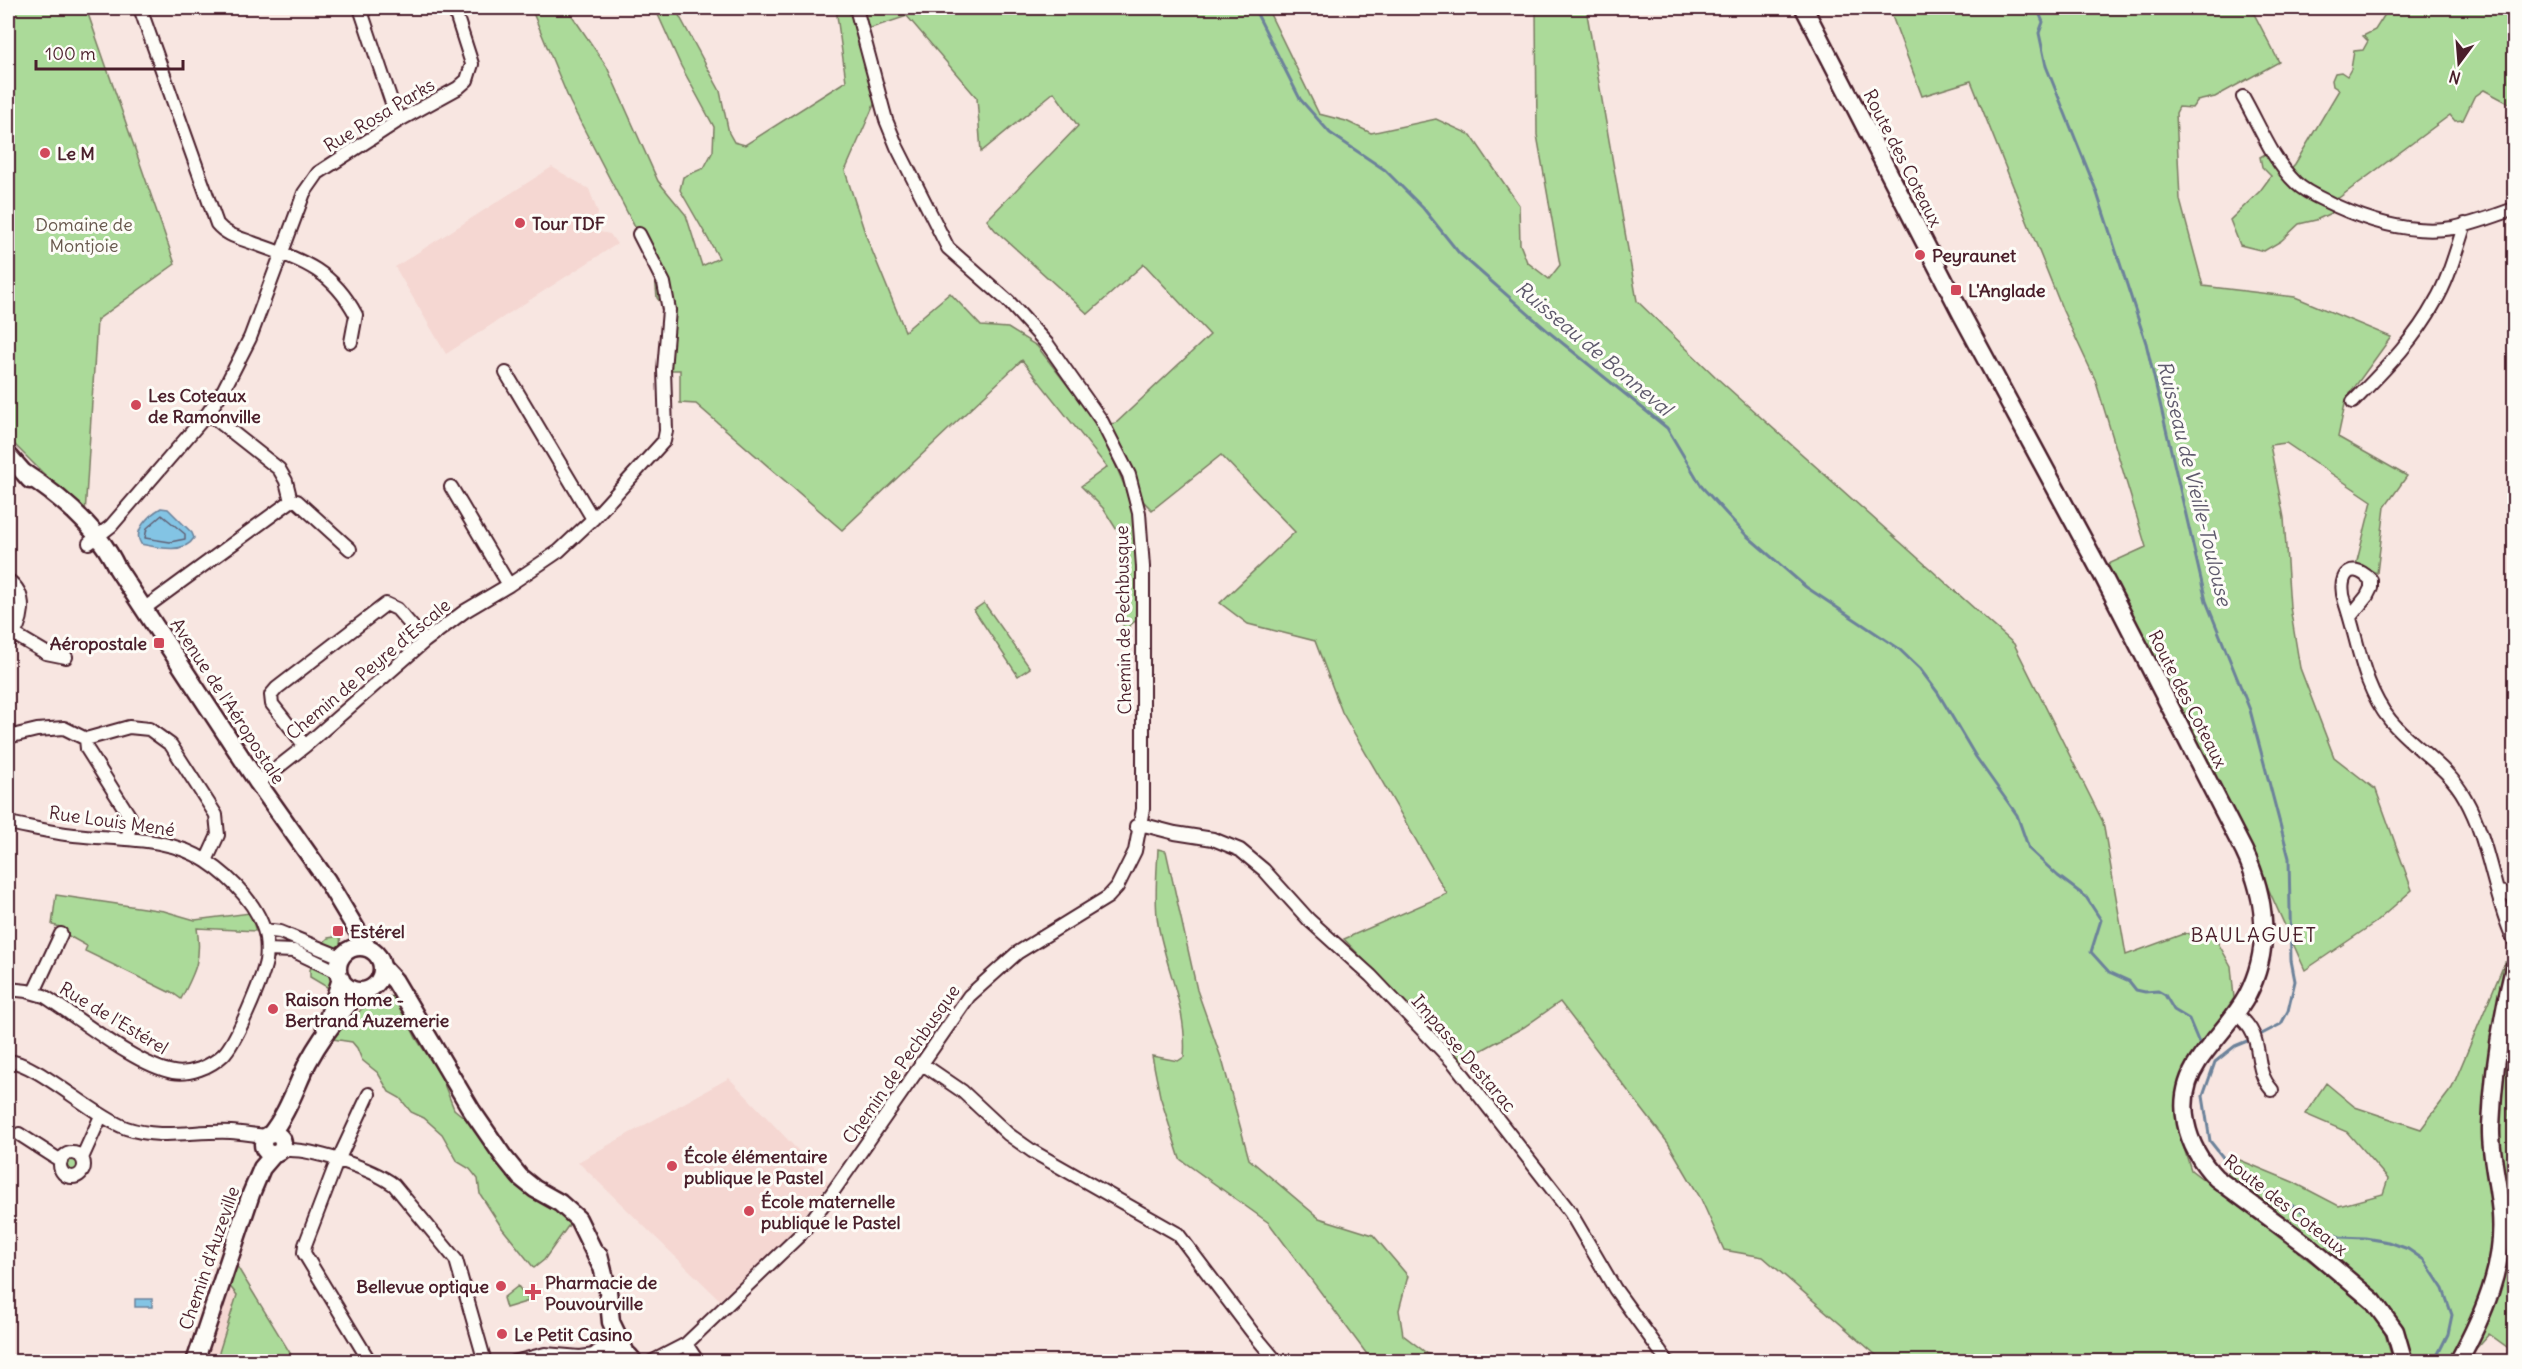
<svg xmlns="http://www.w3.org/2000/svg" width="2522" height="1369" font-family="Delius,sans-serif">
	<style>
		.built { fill: #f5d7d2 }
		.green { fill: #abda99; stroke: #7a7c62; stroke-width: 1.5 }
		.water { fill: #83c4e4; stroke: #6c829a; stroke-width: 1.5 }
		.lines { fill: none; stroke-linecap: round; stroke-linejoin: round }
		.shore { stroke: #616175; stroke-width: 1.5 }
		.stream { stroke: #6c829a; stroke-width: 3 }
		.street-casing { stroke: #4a1f2b; stroke-width: 16 }
		.secondary-casing { stroke: #4a1f2b; stroke-width: 21 }
		.street { stroke: #fdfcf7; stroke-width: 12 }
		.secondary { stroke: #fdfcf7; stroke-width: 16 }
		.poi-dot { fill: #d1495b; stroke: #fdfcf7; stroke-width: 2 }
		.labels { text-anchor: middle; dominant-baseline: central; stroke-width: 6; stroke-linejoin: round; paint-order: stroke }
		.street-label { font-size: 18px; fill: #4a1f2b; stroke: #fdfcf7 }
		.poi-label { font-size: 18px; font-weight: bold; fill: #4a1f2b; stroke: #fdfcf7; text-anchor: start }
		.park-label { font-size: 18px; fill: #67574c; stroke: #fdfcf7 }
		.water-label { font-size: 20px; font-style: italic; fill: #5e596c; stroke: #fdfcf7 }
		.neighbourhood-label { font-size: 20px; letter-spacing: 1.5px; fill: #4a1f2b; stroke: #fdfcf7 }
	</style>
	<rect width="100%" height="100%" fill="#f8e6e1"/>
	<filter id="ink" filterUnits="userSpaceOnUse"><feTurbulence type="fractalNoise" baseFrequency=".0167" numOctaves="2"/><feDisplacementMap in="SourceGraphic" scale="12" xChannelSelector="R" yChannelSelector="G"/><feConvolveMatrix kernelMatrix="1 2 1 2 8 2 1 2 1" color-interpolation-filters="sRGB"/></filter>
	<g filter="url(#ink)">
		<path class="built" d="M552,167L589,189L598,213L595,231L610,234L617,244L446,354L395,267Z
			M729,1078L829,1183L787,1238L720,1300L578,1162Z
			M235,1263L295,1361L205,1362Z"/>
		<path class="green" d="M8,8H86L175,264L97,320L85,515L8,438Z
			M531,8H567L607,67L658,181L686,215L702,266L719,258L680,190L683,177L704,168L713,151L714,127L681,66L655,8H675L720,91L729,133L734,142L745,145L846,81L836,8H852L876,100L845,171L866,236L905,331L950,293L981,326L1008,328L1037,346L1099,426L1124,485L1134,515L1139,574V618L1123,631L1120,535L1103,508L1081,486L1107,467L1022,360L842,530L696,404L680,403V370H663L667,310L657,298L654,264L570,102Z
			M863,8H872L874,11L884,13L887,8H1267L1319,114L1346,121L1371,133L1436,119L1471,135L1519,205L1520,244L1527,262L1549,279L1560,265L1537,135L1536,8H1586L1637,301L1718,379L2014,644L2103,822L2126,955L2183,934L2214,936L2231,966L2234,998L2187,1068L2178,1094L2182,1142L2191,1170L2353,1294L2381,1320L2393,1361H1883L1763,1257L1724,1250L1701,1199L1668,1143L1560,1002L1524,1027L1460,1062L1344,939L1447,894L1342,712L1315,641L1248,624L1220,603L1295,532L1221,455L1152,510L1141,499L1133,470L1109,424L1116,423L1210,335L1144,264L1088,314L995,230L987,220L1078,126L1054,92L981,152L977,98L907,16L868,29Z
			M1889,8H2251L2279,62L2215,97L2197,101L2192,108L2179,107L2176,113L2180,200L2203,286L2295,297L2391,337L2346,399L2338,437L2407,476L2385,507L2377,573L2356,565L2372,501L2286,443L2270,445L2284,518L2290,607L2300,668L2334,757L2376,790L2412,890L2376,922L2305,970L2253,855L2104,566L2146,547L2095,379L2063,311L1971,81L1922,96Z
			M2389,8H2514V106L2484,90L2474,97L2463,120L2455,121L2450,115L2328,206L2335,211L2316,220L2299,224L2281,241L2264,251L2240,245L2230,220L2260,191L2271,176L2262,167L2260,157L2269,152L2285,175L2295,164L2339,90L2333,86L2332,80L2335,73L2341,72L2347,76L2351,69L2354,51L2363,50L2368,41L2363,36L2375,30Z
			M984,603L1030,668L1018,676L974,610Z
			M1158,849L1166,851L1197,990L1223,1063L1249,1159L1319,1218L1373,1235L1408,1276L1399,1310L1403,1335L1437,1361H1372L1269,1223L1180,1159L1160,1096L1152,1056L1178,1061L1184,1057C1188,1010 1166,969 1158,924C1154,901 1157,873 1158,849Z
			M56,895L164,911L195,920L250,913L256,931L197,928C202,959 195,972 181,999L170,991L169,992L85,951L87,946L60,931L61,927L52,925Z
			M334,930L337,936L340,935C341,944 341,948 332,952L322,944L328,938L334,937Z
			M313,962L330,972L332,984L330,989L310,977V970Z
			M2505,962L2514,966C2514,989 2516,1013 2514,1036C2511,1073 2504,1109 2514,1146V1352L2489,1334L2465,1361H2413L2407,1339L2379,1295L2225,1179L2235,1158L2293,1182L2339,1206L2383,1194L2388,1179L2347,1132L2305,1114L2326,1083L2355,1107L2421,1129L2452,1088Z
			M395,996L416,1038L440,1074L454,1109L472,1124L571,1222L544,1260L534,1268L502,1228L480,1194L478,1179L470,1169L458,1162L442,1134L424,1118L411,1112L400,1098L389,1092L378,1073L362,1060L357,1048L352,1042L332,1039L343,1019H354C364,1002 376,998 395,996Z
			M64 1165a8 8 0 1 1 16 0a8 8 0 1 1-16 0Z
			M235,1263L295,1361L216,1362L237,1295L228,1284Z
			M518,1286L529,1301L506,1308L503,1298Z"/>
		<path class="water" d="M161,508L168,509L192,533L194,538C184,555 156,547 141,544C132,531 149,515 161,508Z
			M135,1299H152V1307H135Z"/>
		<g class="lines">
			<path class="shore" d="M162,515L185,534V539L170,542L145,538L147,528Z"/>
			<path class="stream" d="M1254,8L1300,99L1330,133L1385,170L1423,208L1459,253L1550,333L1667,428L1702,487L1746,535L1806,587L1898,648L1920,669L1938,693L1976,757L2017,815L2029,849L2058,876L2086,897L2101,920L2091,952L2109,972L2129,981L2136,990L2145,992L2158,991L2165,995L2174,1010L2189,1019L2199,1043
				M2037,8L2043,22L2039,33L2046,66L2096,190L2146,343L2206,601L2250,710L2289,858L2291,960L2295,981L2288,1011L2281,1024L2258,1036
				M2252,1039L2235,1046L2215,1062L2203,1096L2210,1141L2225,1160L2273,1196L2299,1209L2325,1232L2340,1237L2365,1238L2389,1242L2408,1249L2424,1260L2443,1289L2452,1315L2448,1334L2434,1362"/>
			<g class="street-casing">
				<path id="street" d="M140,8L217,224C226,235 240,238 253,243C300,260 331,268 356,315L351,342
					M360,8L398,121
					M2243,97C2259,125 2273,161 2296,183C2307,194 2323,199 2336,206C2371,222 2414,234 2453,228C2473,224 2495,216 2514,209
					M506,373L593,519
					M2353,402C2383,371 2414,341 2435,302C2449,279 2456,250 2465,224
					M208,413L279,469L286,481L291,501
					M451,487L509,585
					M291,501H297L350,549
					M89,543L111,526L208,413L224,389L250,338L304,193L318,173L398,121L458,88L467,80L472,64L454,8
					M8,580C30,596 23,624 8,642
					M145,608L291,501
					M2350,617L2367,596L2371,588V580C2348,557 2337,580 2345,602C2359,643 2362,685 2390,720C2414,749 2447,765 2465,798C2490,842 2493,895 2514,940
					M14,634L46,653L66,657
					M8,737L37,730L64,728L86,739L87,749L130,817L128,839
					M86,739L129,727L149,729L171,745L216,815L218,835L206,861
					M305,746L272,704L271,695L277,688L386,604L397,609L425,641
					M258,783L305,746L425,641L465,611L509,585L559,551L593,519L664,441L666,431L664,370L669,310L664,283L639,234
					M8,823C30,827 52,833 74,835C118,840 168,836 206,861C232,878 261,908 266,938C267,946 267,954 266,961C262,980 236,1043 223,1055C210,1067 190,1075 173,1072C135,1065 78,1017 44,996L27,991L8,989
					M1136,826L1144,825L1175,833L1213,839L1240,850L1264,870L1309,920L1371,976L1454,1063L1570,1212L1615,1289L1668,1362
					M2499,892L2514,895
					M264,930L280,932L341,957
					M267,950L294,951L338,972
					M34,992L61,934
					M2236,1014C2269,1038 2249,1065 2272,1090
					M8,1061C36,1062 93,1116 126,1128C161,1140 196,1130 231,1132C243,1133 255,1135 267,1136
					M921,1063L962,1091L1008,1134L1032,1151L1178,1234L1252,1332L1277,1362
					M369,1094L334,1169L305,1245L304,1253L370,1362
					M19,1134L61,1161
					M279,1151C305,1145 373,1169 394,1185L456,1260L485,1362
					M60 1165a12 12 0 1 1 24 0a12 12 0 1 1-24 0Z
					M82,1158L101,1116
					M686,1344L698,1362
					M514,1362L545,1354L580,1357L595,1355
					M651,1362L686,1344L801,1234L832,1193L969,996L1017,953L1108,897L1117,887L1135,851L1143,809V567L1139,513L1129,475L1101,420L1048,345L1008,301L948,248L897,147L886,120L856,8"/>
			</g>
			<g class="secondary-casing">
				<path id="secondary" d="M1804,8L1962,315L2104,578L2244,851C2266,897 2272,948 2247,996C2234,1020 2213,1039 2198,1062C2172,1101 2186,1147 2216,1178L2308,1246L2373,1301L2395,1331L2404,1362
					M8,455L30,480
					M23,472C60,496 98,527 117,568L258,783L326,879L367,947
					M338 969a22 22 0 1 1 44 0a22 22 0 1 1-44 0Z
					M382,967L395,981L472,1111L503,1156L520,1177L535,1189L560,1203L578,1219L601,1266
					M325,1027L341,979
					M263 1144a10 10 0 1 1 20 0a10 10 0 1 1-20 0Z
					M270,1135C288,1113 296,1086 308,1062C322,1036 341,1012 360,991
					M599,1255L608,1291L611,1322L625,1351
					M195,1362L251,1194L262,1168L274,1154
					M591,1362C603,1344 623,1345 634,1362
					M2458,1362C2483,1316 2505,1267 2501,1214C2499,1185 2490,1156 2491,1127C2493,1073 2501,1021 2514,968"/>
			</g>
			<use href="#street" class="street"/>
			<use href="#secondary" class="secondary"/>
		</g>
	</g>
	<g class="poi-dot">
		<circle cx="45" cy="153" r="6"/>
		<circle cx="520" cy="223" r="6"/>
		<circle cx="1920" cy="255" r="6"/>
		<rect x="1950" y="284" width="12" height="12" rx="3"/>
		<circle cx="136" cy="405" r="6"/>
		<rect x="153" y="637" width="12" height="12" rx="3"/>
		<rect x="332" y="925" width="12" height="12" rx="3"/>
		<circle cx="273" cy="1009" r="6"/>
		<circle cx="672" cy="1166" r="6"/>
		<circle cx="749" cy="1211" r="6"/>
		<circle cx="501" cy="1286" r="6"/>
		<path d="M530 1283h6v6h6v6h-6v6h-6v-6h-6v-6h6z"/>
		<circle cx="502" cy="1334" r="6"/>
	</g>
	<g class="labels">
		<g class="street-label">
			<text transform="translate(379 115) rotate(-31)">Rue Rosa Parks</text>
			<text transform="translate(1903 158) rotate(63)">Route des Coteaux</text>
			<text transform="translate(1123 620) rotate(-91)">Chemin de Pechbusque</text>
			<text transform="translate(368 669) rotate(-40)">Chemin de Peyre d'Escale</text>
			<text transform="translate(2188 699) rotate(63)">Route des Coteaux</text>
			<text transform="translate(228 701) rotate(57)">Avenue de l'Aéropostale</text>
			<text transform="translate(112 821) rotate(8)">Rue Louis Mené</text>
			<text transform="translate(114 1018) rotate(31)">Rue de l'Estérel</text>
			<text transform="translate(1464 1053) rotate(49)">Impasse Destarac</text>
			<text transform="translate(901 1064) rotate(-55)">Chemin de Pechbusque</text>
			<text transform="translate(2286 1205) rotate(38)">Route des Coteaux</text>
			<text transform="translate(209 1258) rotate(-71)">Chemin d'Auzeville</text>
		</g>
		<g class="poi-label">
			<text x="57" y="153">Le M</text>
			<text x="532" y="223">Tour TDF</text>
			<text x="1932" y="255">Peyraunet</text>
			<text x="1968" y="290">L'Anglade</text>
			<text x="148" y="395">Les Coteaux<tspan x="148" dy="21">de Ramonville</tspan></text>
			<text x="147" y="643" text-anchor="end">Aéropostale</text>
			<text x="350" y="931">Estérel</text>
			<text x="285" y="999">Raison Home -<tspan x="285" dy="21">Bertrand Auzemerie</tspan></text>
			<text x="684" y="1156">École élémentaire<tspan x="684" dy="21">publique le Pastel</tspan></text>
			<text x="761" y="1201">École maternelle<tspan x="761" dy="21">publique le Pastel</tspan></text>
			<text x="545" y="1282">Pharmacie de<tspan x="545" dy="21">Pouvourville</tspan></text>
			<text x="489" y="1286" text-anchor="end">Bellevue optique</text>
			<text x="514" y="1334">Le Petit Casino</text>
		</g>
		<g class="park-label">
			<text x="84" y="224">Domaine de<tspan x="84" dy="21">Montjoie</tspan></text>
		</g>
		<g class="water-label">
			<text transform="translate(1594 348) rotate(40)">Ruisseau de Bonneval</text>
			<text transform="translate(2195 483) rotate(76)">Ruisseau de Vieille-Toulouse</text>
		</g>
		<g class="neighbourhood-label">
			<text x="2254" y="934">BAULAGUET</text>
		</g>
	</g>
	<rect width="2522" height="1369" fill="none" stroke="#fdfcf7" stroke-width="30"/>
	<rect x="15" y="15" width="2492" height="1339" fill="none" stroke="#4a1f2b" stroke-width="2" filter="url(#ink)"/>
	<g transform="translate(2459 63) rotate(196)" stroke="#fdfcf7" stroke-width="4.5" paint-order="stroke">
	<path d="M0-4.5L10 22L0 15L-10 22Z" fill="#4a1f2b"/>
	<text y="-9" font-size="16" font-weight="bold" text-anchor="middle" fill="#4a1f2b">N</text>
	</g>
	<path d="M36 60v9h147v-9" fill="none" stroke="#4a1f2b" stroke-width="3"/>
	<text x="45" y="60" font-size="18" fill="#4a1f2b" stroke="#fdfcf7" stroke-width="4.5" paint-order="stroke">100 m</text>
</svg>
